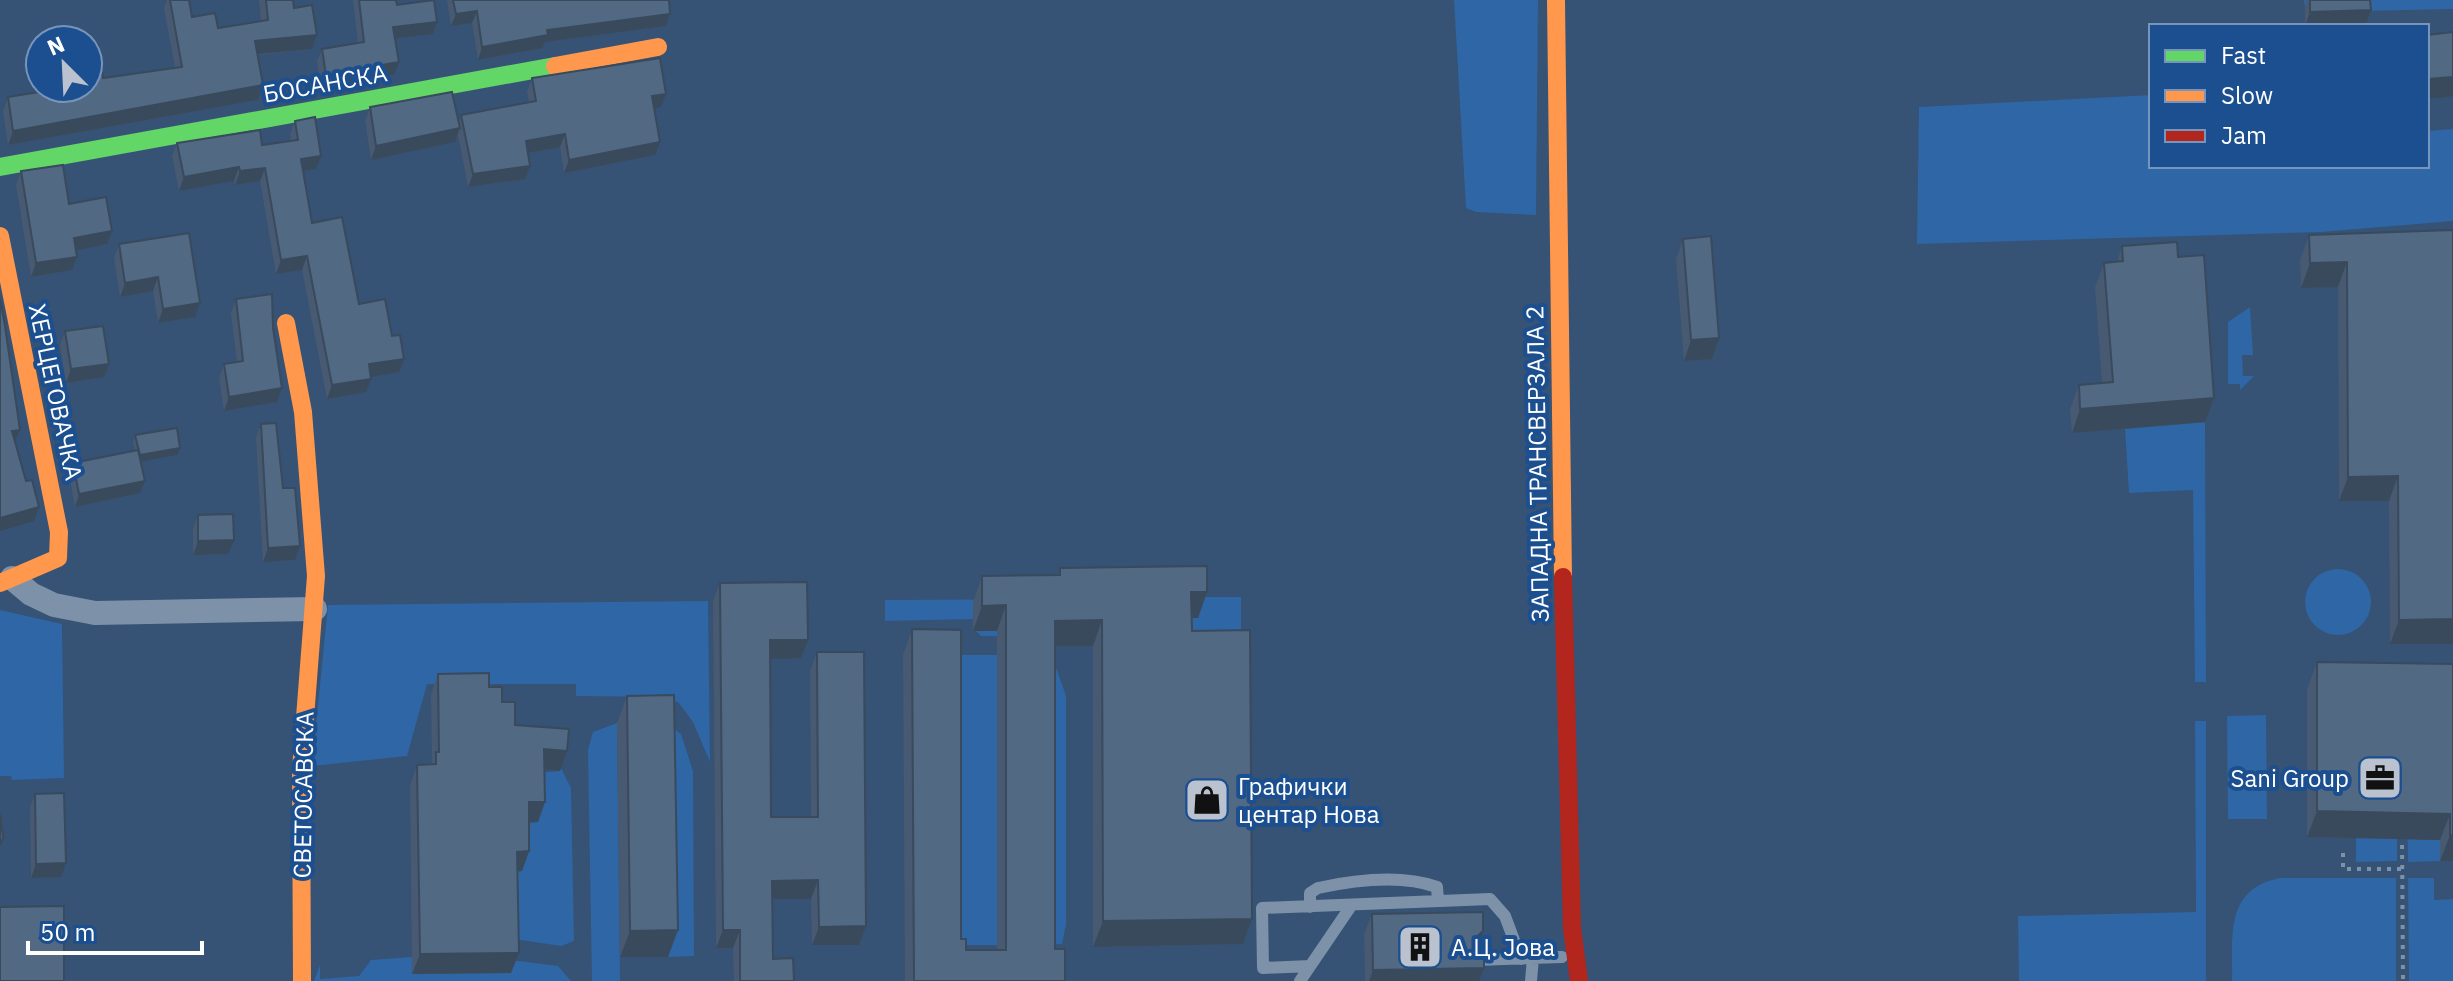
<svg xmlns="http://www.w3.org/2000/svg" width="2453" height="981" font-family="'IBM Plex Sans',sans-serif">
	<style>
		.green { fill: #2f66a5 }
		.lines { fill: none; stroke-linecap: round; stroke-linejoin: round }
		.path { stroke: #7d92a8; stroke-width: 4; stroke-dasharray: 4 6; stroke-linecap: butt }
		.lane { stroke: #7d92a8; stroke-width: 12 }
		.street { stroke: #7d92a8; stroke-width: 24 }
		.fast { stroke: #63d668; stroke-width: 18 }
		.slow { stroke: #ff974d; stroke-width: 18 }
		.jam { stroke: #b3261e; stroke-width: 18 }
		.wall { fill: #475a72 }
		.shaded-wall { fill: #394a5c }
		.building { fill: #526984; stroke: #394a5c; stroke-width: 2 }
		.labels { text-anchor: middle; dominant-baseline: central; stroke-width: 8; stroke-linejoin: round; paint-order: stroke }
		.street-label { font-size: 24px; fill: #fff; stroke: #1b4f8f }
		.poi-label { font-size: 24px; fill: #fff; stroke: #1b4f8f; text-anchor: start }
	</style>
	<rect width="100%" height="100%" fill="#365274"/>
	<path class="green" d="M1454,0H1538L1536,215L1476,212L1466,208Z
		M2304,0H2453V9L2365,11L2305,7Z
		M2151,95V166H2427V131L2453,129V221L2321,232L1917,244L1919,107Z
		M2250,307L2253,355H2242L2243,376H2254L2240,390V384H2228V322Z
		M2205,422L2206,682H2195L2193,490L2129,493L2125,429Z
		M2305 602a33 33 0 1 1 66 0a33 33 0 1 1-66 0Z
		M1197,597H1241V643L1182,644V618Z
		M1051,599L1052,637L981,636L976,631L973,602V619L885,621V600Z
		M708,601L710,762L693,722L679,703L666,697L576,696V684H427L407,756L312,766L328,605Z
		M0,610L62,624L64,778L12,780L11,776H0Z
		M952,655H997V945H952Z
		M1046,655L1057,670L1066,696V924L1062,944H1046Z
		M2266,715L2267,819H2228L2227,716Z
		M2195,721H2206V981H2019L2018,916L2196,912Z
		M664,722L681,734L693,771L694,956L668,957Z
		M617,723L620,981H592L588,750L593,732Z
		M560,766L571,788L574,941L561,946L514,939V872L521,871V823L537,822V773L559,771Z
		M2397,801V861L2356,862V838Z
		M2407,801H2419V840H2440V861L2408,862Z
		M2280,878H2396V981H2232C2233,937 2224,889 2280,878Z
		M2408,878H2434V900L2453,899V981H2409Z
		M412,957L511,960L558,966L571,981H314L320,965V979L359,976L371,960Z"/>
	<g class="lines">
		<path class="path" d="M2402,835L2403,981
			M2343,853V869H2402"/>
		<path class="lane" d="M1310,907V893L1318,888C1355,880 1400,874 1437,887L1438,901
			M1476,960L1562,957
			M1310,966L1263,968L1262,908L1490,899L1505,916L1521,959
			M1300,981L1351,906
			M1531,981L1533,958"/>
		<path class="street" d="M12,578L31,594L54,605L95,613L315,609"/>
		<path class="fast" d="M0,167L555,66"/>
		<path class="slow" d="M1556,0L1563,577
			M555,66L658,47
			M0,236L59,532L58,558L0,583
			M286,323L303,412L316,576L301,769L302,981"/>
		<path class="jam" d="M1563,577L1572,928L1579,981"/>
	</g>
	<path class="wall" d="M167,0H189L192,17L218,28L261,21L259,0H293L294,8L317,35L312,49L258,55L263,85L258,100L8,145L3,111L8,97L88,88L103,78L175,68L164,8Z
		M353,0H396L397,5L437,22L433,34L395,38L394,75L321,88L317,61L322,49L358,43Z
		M447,0H669L670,14L666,26L545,42L543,48L478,60L472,23L451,26Z
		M2307,0H2370L2371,10L2366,24L2305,26V7Z
		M532,78L661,107L654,108L655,155L564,173L560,147L528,153L525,179L468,187L458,135L455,142L371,160L365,121L370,107L459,122L461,115L529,102L527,91Z
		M295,121L316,169L303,171L312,223L399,372L371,376L366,392L327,399L302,270L276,274L260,181L235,185L234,181L179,191L172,156L177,143L262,145L291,141L290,134Z
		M21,171L69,204L107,244L76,250L77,257L72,270L31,277L16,185Z
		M2453,230V644H2390L2389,501H2339L2338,287L2301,288L2300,260L2309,235Z
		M189,233L195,317L158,323L153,291L120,297L114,258L119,244Z
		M1683,239L1712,359L1684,361L1676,259Z
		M2122,246L2178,257L2214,398L2205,422L2072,433L2070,409L2079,385L2102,383L2095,287L2104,263L2117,262Z
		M236,299L273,328L282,388L277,402L224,411L219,378L224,364L237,362L231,313Z
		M65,331L104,377L66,383L60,345Z
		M261,424L283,488L300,546L295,560L263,562L256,438Z
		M135,435L177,455L141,461L145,481L140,493L75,507L69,475L73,463L135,450L133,442Z
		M198,515L228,554L193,555V529Z
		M1060,568L1207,592L1198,618H1191L1192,631L1252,919L1243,944L1093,947V646H1055V949L1065,981H905L903,655L912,629L961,939L966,950H997V631H973V602L982,576L1058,575Z
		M720,583L808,640L801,658H770L771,817H811L810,671L817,652L866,926L859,945H812L811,899H772L773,959L794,981H734L733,948H716L713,601Z
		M2317,662L2453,664V861H2440V840L2307,837V689Z
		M438,674L489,687L502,702L515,725L567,751L560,771L544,770L538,822H529V851L522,871L517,872L511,973L412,974L410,785L417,765L432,763L431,694Z
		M627,696L668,957H620L617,723Z
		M35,794L61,877L31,878L30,807Z
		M1372,914L1479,943V981H1365L1364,934Z"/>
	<path class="shaded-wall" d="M2371,10L2366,24L2305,26L2310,12Z
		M477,11L472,23L451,26L456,14Z
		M670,14L666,26L545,42L543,48L478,60L482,47L547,30Z
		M437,22L433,34L389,39L393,27Z
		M317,35L312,49L250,55L255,41Z
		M399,62L394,75L321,88L326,75Z
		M2453,77V96L2427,99V79Z
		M263,85L258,100L8,145L13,131Z
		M666,94L661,107L648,110L652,96Z
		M460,128L455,142L371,160L376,146Z
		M565,134L560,147L522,154L526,141Z
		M660,142L655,155L564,173L569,160Z
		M321,156L316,169L296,172L301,159Z
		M530,166L525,179L468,187L473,174Z
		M239,167L234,181L179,191L184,177Z
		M265,168L260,181L235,185L240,171Z
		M112,231L107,244L69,252L74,238Z
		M307,256L302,270L276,274L281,260Z
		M77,257L72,270L31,277L36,263Z
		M2347,262L2338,287L2301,288L2310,263Z
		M158,277L153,291L120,297L125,283Z
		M200,303L195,317L158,323L163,309Z
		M1719,338L1712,359L1684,361L1691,340Z
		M404,359L399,372L364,378L369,364Z
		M109,364L104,377L66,383L71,369Z
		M371,379L366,392L327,399L332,385Z
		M282,388L277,402L224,411L229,397Z
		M2214,398L2205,422L2072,433L2080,409Z
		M20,430L14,444L12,431Z
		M180,448L177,455L138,462L140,455Z
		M2398,476L2389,501H2339L2348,477Z
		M145,481L140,493L75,507L79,494Z
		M39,507L34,521L0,531V518Z
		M234,540L228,554L193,555L198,541Z
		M300,546L295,560L263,562L268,548Z
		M1191,592H1207L1198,618H1182Z
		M1006,605L997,631H973L982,606Z
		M2453,619V644H2390L2399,620Z
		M1102,620L1093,646H1046L1055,621Z
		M770,640H808L801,658L764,659Z
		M544,749L567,751L560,771L537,769Z
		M529,802H545L538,822L521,823Z
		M2317,811L2450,814L2440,840L2307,837Z
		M2450,835H2453V861H2440Z
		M529,851L522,871L510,872L517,852Z
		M66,863L61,877L31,878L36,864Z
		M818,880L811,899H765L772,881Z
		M1252,919L1243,944L1093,947L1103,921Z
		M866,926L859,945H812L819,927Z
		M678,930L668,957H620L630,931Z
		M723,930H740L733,948H716Z
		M1483,931L1476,951L1474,939Z
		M519,953L511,973L412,974L420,954Z
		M1484,968L1479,981H1369L1373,970Z"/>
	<path class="building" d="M170,0H189L192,17L215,13L218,28L268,20L266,0H293L294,8L312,5L317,35L255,41L263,85L13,131L8,97L64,88H88V48L98,46L103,78L182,67Z
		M359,0H396L397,5L434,0L437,22L393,27L399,62L326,75L322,49L364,42Z
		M453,0H669L670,14L547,30L548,35L482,47L477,11L456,14Z
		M2310,0H2370L2371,10L2310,12Z
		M2453,32V77L2427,79V35Z
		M660,58L666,94L652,96L660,142L569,160L565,134L526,141L530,166L473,174L461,115L536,101L532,78Z
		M452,92L460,128L376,146L370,107Z
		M315,117L321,156L301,159L312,223L342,217L359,304L385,299L392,336L400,335L404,359L369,364L371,379L332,385L307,256L281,260L265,168L240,171L239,167L184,177L177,143L260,130L262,145L298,140L295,121Z
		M63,165L69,204L106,197L112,231L74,238L77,257L36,263L21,171Z
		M2453,230V619L2399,620L2398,476L2348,477L2347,262L2310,263L2309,235Z
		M189,233L200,303L163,309L158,277L125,283L119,244Z
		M1711,236L1719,338L1691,340L1683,239Z
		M2177,242L2178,257L2204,255L2214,398L2080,409L2079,385L2113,382L2104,263L2123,261L2122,246Z
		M272,294L273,328L282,388L229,397L224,364L243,361L236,299Z
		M0,298L5,326L20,430L12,431L26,481L32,480L39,507L0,518Z
		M103,326L109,364L71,369L65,331Z
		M276,423L283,488H295L300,546L268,548L261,424Z
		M177,428L180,448L140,455L135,435Z
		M138,450L145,481L79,494L73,463Z
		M233,514L234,540L198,541V515Z
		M1207,566V592H1191L1192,631L1250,630L1252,919L1103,921L1102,620L1055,621V949H1065V981H914L912,629L961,630V939H966V950H1006V605L982,606V576L1060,575V568Z
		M807,582L808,640H770L771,817H818L817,652H864L866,926L819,927L818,880L772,881L773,959L793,958L794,981H740V930H723L720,583Z
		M2317,662L2453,664V835H2450V814L2317,811Z
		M489,673V687H502V702H515V725L569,729L567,751L544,749L545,802H529V851L517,852L519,953L420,954L417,765L436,764V752H439L438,674Z
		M674,695L678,930L630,931L627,696Z
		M64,793L66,863L36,864L35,794Z
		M0,813L3,838L0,845Z
		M64,906V981H0V907Z
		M1483,912V931L1474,939L1484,949V968L1373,970L1372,914Z"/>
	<defs>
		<g id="office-square" transform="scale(2.3)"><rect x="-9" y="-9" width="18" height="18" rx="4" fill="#b9c2ce" stroke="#1b4f8f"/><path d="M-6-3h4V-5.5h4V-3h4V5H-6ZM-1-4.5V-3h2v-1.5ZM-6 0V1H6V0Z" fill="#111"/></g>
		<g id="shop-square" transform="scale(2.3)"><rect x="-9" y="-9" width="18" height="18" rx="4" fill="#b9c2ce" stroke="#1b4f8f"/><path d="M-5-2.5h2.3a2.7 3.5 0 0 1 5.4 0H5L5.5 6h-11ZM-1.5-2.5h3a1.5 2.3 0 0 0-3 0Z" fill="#111"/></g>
		<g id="building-square" transform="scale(2.3)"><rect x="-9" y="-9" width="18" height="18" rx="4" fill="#b9c2ce" stroke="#1b4f8f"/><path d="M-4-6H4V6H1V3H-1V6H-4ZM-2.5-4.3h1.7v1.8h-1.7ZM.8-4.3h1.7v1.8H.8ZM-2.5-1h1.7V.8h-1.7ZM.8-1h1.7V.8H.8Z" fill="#111"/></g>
	</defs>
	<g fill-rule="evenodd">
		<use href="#office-square" x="2380" y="778"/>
		<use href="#shop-square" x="1207" y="800"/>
		<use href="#building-square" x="1420" y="947"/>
	</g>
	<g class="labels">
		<g class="street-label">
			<text transform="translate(325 83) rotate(-10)">БОСАНСКА</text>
			<text transform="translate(56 392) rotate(78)">ХЕРЦЕГОВАЧКА</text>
			<text transform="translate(1537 464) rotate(-91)">ЗАПАДНА ТРАНСВЕРЗАЛА 2</text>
			<text transform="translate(303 795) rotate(-89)">СВЕТОСАВСКА</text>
		</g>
		<g class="poi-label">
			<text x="2349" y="778" text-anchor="end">Sani Group</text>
			<text x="1238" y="786">Графички<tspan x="1238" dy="28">центар Нова</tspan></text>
			<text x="1451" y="947">А.Ц. Јова</text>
		</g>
	</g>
	<rect x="2149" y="24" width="280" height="144" fill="#1b4f8f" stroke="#7695bc" stroke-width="2"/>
	<rect x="2165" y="50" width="40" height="12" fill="#63d668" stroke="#7695bc" stroke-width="2"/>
	<text x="2221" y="64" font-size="24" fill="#ffffff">Fast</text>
	<rect x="2165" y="90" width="40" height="12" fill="#ff974d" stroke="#7695bc" stroke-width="2"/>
	<text x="2221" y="104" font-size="24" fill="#ffffff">Slow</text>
	<rect x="2165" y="130" width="40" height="12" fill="#b3261e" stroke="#7695bc" stroke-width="2"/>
	<text x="2221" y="144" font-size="24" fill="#ffffff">Jam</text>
	<g transform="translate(64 64) rotate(336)"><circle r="38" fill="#1b4f8f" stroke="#7695bc" stroke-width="2"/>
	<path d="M0-6L14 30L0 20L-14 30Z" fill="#b9c2ce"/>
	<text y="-12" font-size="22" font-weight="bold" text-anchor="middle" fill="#ffffff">N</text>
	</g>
	<path d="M28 941v12h174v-12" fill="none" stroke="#ffffff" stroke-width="4"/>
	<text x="40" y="941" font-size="24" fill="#ffffff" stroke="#1b4f8f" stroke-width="6" paint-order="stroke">50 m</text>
</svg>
